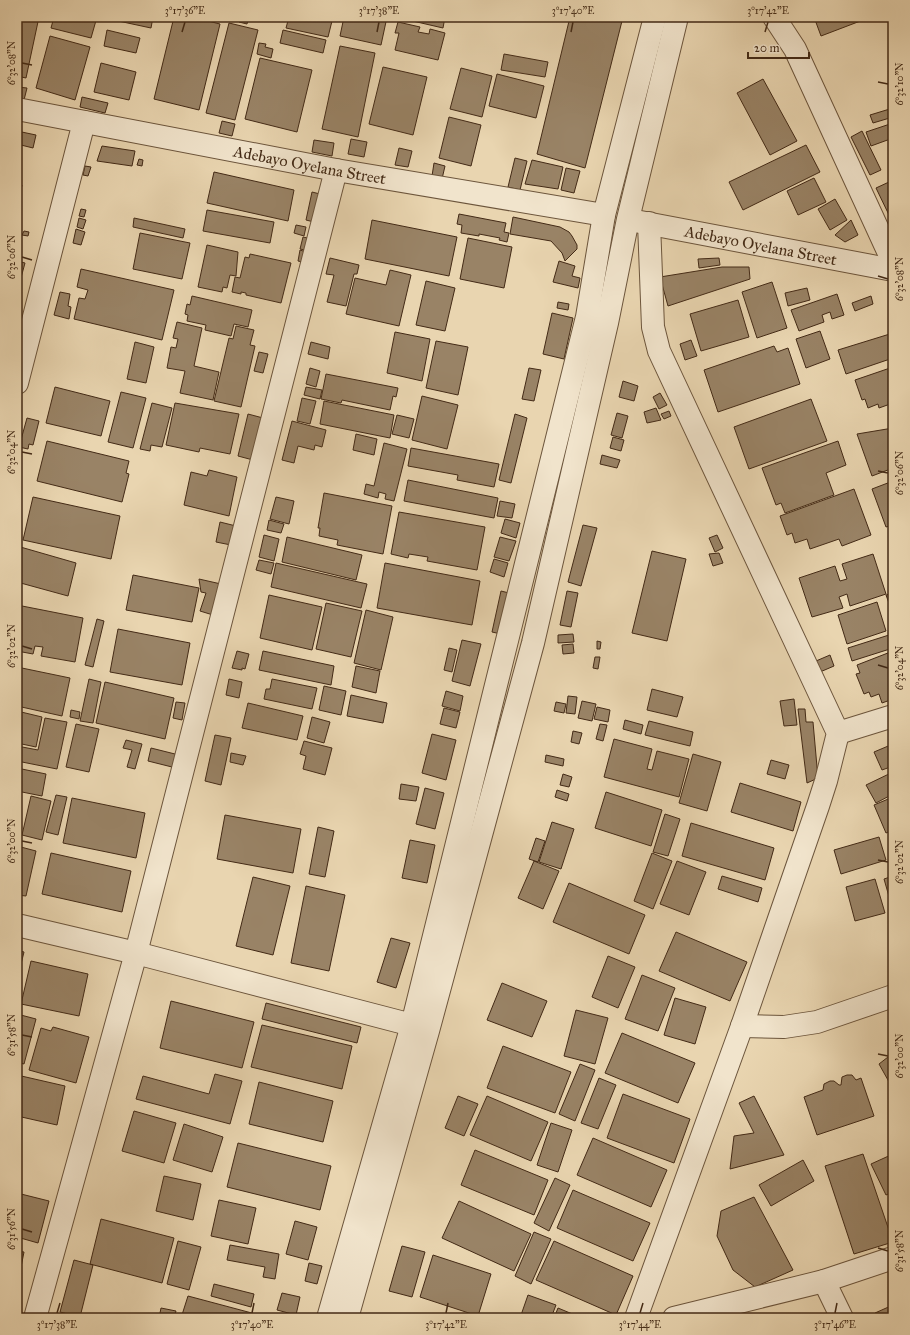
<svg xmlns="http://www.w3.org/2000/svg" width="910" height="1335" font-family="'IM FELL Great Primer',serif">
	<style>
		.building { fill: #998366; stroke: #432a16 }
		.lines { fill: none; stroke-linecap: round; stroke-linejoin: round }
		.minor-casing { stroke: #6c553c; stroke-width: 24 }
		.minor { stroke: #f1e4cc; stroke-width: 22 }
		.ticks { fill: none; stroke: #432a16; stroke-width: 1.5 }
		.labels { text-anchor: middle; dominant-baseline: central; stroke-width: 3; stroke-linejoin: round; paint-order: stroke }
		.street-label { font-size: 16px; fill: #432a16; stroke: #f1e4cc }
		.neatline { fill: none; stroke: #432a16; stroke-width: 1.5 }
		.ticks-label { font-size: 10px; text-anchor: middle; fill: #432a16 }
	</style>
	<rect width="100%" height="100%" fill="#e9d5b0"/>
	<filter id="stains"><feTurbulence type="fractalNoise" baseFrequency=".005" numOctaves="4"/><feColorMatrix values="0 0 0 0 .2 0 0 0 0 .09 0 0 0 0 .02 0 0 0 .5 -.17"/></filter>
	<radialGradient id="worn" r=".72"><stop offset=".6" stop-color="#630" stop-opacity="0"/><stop offset="1" stop-color="#630" stop-opacity=".3"/></radialGradient>
	<path class="building" d="M17,17H39L26,78L17,76Z
		M54,17H97L91,38L51,28Z
		M110,17H153L151,28L109,19Z
		M174,17H192L220,24L199,110L154,99Z
		M228,17H237L236,21L227,19Z
		M240,17H249L247,24L239,22Z
		M289,17H333L328,37L286,28Z
		M344,17H387L381,45L340,36Z
		M405,17H445L443,28L404,19Z
		M570,17H623L585,168L537,154Z
		M814,17H862L863,20L821,36Z
		M398,22L420,27L418,32L429,34L430,29L445,33L438,60L395,50L399,33H395Z
		M229,23L258,30L235,120L206,113Z
		M107,30L140,38L136,53L104,46Z
		M283,30L326,40L323,53L280,43Z
		M50,36L90,47L75,100L36,88Z
		M259,43L266,44L265,47L273,49L271,58L257,54Z
		M340,46L375,53L358,137L322,129Z
		M504,54L548,62L545,77L501,70Z
		M260,58L312,70L297,132L245,119Z
		M101,63L136,72L129,100L94,92Z
		M383,67L427,77L413,135L369,124Z
		M461,68L492,76L482,117L450,109Z
		M497,74L544,86L536,118L489,106Z
		M763,79L797,141L770,155L737,93Z
		M17,87L27,88L24,100L17,98Z
		M82,97L108,103L105,113L80,107Z
		M893,108V117L873,123L870,115Z
		M449,117L481,125L471,166L439,158Z
		M222,121L235,124L232,136L219,133Z
		M893,123V138L871,146L866,132Z
		M17,131L36,135L33,148L17,144Z
		M862,131L881,170L870,175L851,137Z
		M351,139L367,142L364,157L348,154Z
		M314,140L334,143L332,156L312,152Z
		M806,145L820,172L743,210L729,182Z
		M102,146L135,151L132,166L97,161Z
		M399,148L412,151L408,167L395,165Z
		M515,158L527,161L520,190L508,187Z
		M139,159L143,160L142,166L137,165Z
		M532,160L563,167L558,189L525,184Z
		M434,163L445,166L442,179L432,176Z
		M85,166L91,167L88,176L83,175Z
		M566,168L580,171L574,193L561,190Z
		M214,172L294,190L288,221L207,203Z
		M814,178L826,202L798,215L787,191Z
		M889,182L893,190V215L890,217L876,188Z
		M17,184L22,185L20,194L17,193Z
		M312,192L320,194L314,222L306,220Z
		M835,199L847,220L830,230L818,209Z
		M17,205L21,206L17,227Z
		M81,209L86,210L84,217L79,216Z
		M207,210L274,222L270,243L203,231Z
		M459,214L506,223L504,232L509,233L507,242L499,240L500,238L479,234V236L461,233L462,225L457,224Z
		M513,217L560,227L569,232L572,236L577,245V249L565,261L562,253L551,241L510,234Z
		M79,218L86,220L83,229L77,227Z
		M134,218L185,229L183,238L133,227Z
		M372,220L457,237L449,276L365,259Z
		M851,220L858,235L845,242L835,235Z
		M296,225L306,227L304,236L294,233Z
		M76,229L85,232L81,245L73,243Z
		M24,231L29,232L28,236L22,235Z
		M140,233L190,243L182,279L133,269Z
		M303,237L312,239L309,251L300,249Z
		M468,238L512,247L504,288L460,279Z
		M207,245L238,252L236,276L230,275L227,288L223,287L222,292L198,287Z
		M300,250L309,253L307,263L298,261Z
		M250,254L291,263L281,303L246,295V293L241,292V294L232,292L235,277L240,278L245,257L249,258Z
		M330,258L359,265L357,274H354L346,306L327,302L334,275L326,274Z
		M719,258L720,265L699,268L698,259Z
		M17,261L25,263L19,285H17Z
		M559,261L575,266L572,276L580,278L578,288L553,282Z
		M722,267H749L750,279L668,306L660,277Z
		M81,269L174,290L162,340L74,319L79,298L85,299L88,290L77,287Z
		M390,270L411,275L399,326L346,314L355,278L386,285Z
		M426,281L455,288L445,331L416,325Z
		M772,282L787,328L757,338L742,292Z
		M807,288L810,300L788,306L785,293Z
		M60,292L70,294L68,306L71,307L69,319L54,315Z
		M837,294L844,315L832,319L830,312L822,315L824,322L799,331L791,310Z
		M192,296L252,310L248,327L234,324L231,336L205,330L206,325L187,321L188,315L185,314L187,304L190,305Z
		M871,296L873,304L855,311L852,303Z
		M738,300L749,337L701,351L690,314Z
		M558,302L569,304L568,310L557,308Z
		M552,313L573,318L564,359L543,354Z
		M177,322L202,328L194,366L219,372L213,400L180,393L185,371L167,368L171,347L176,348L178,339L173,338Z
		M236,326L254,330L250,345L255,346L241,407L214,401L229,338L233,339Z
		M820,331L830,359L806,368L796,339Z
		M395,332L430,339L422,381L387,373Z
		M893,333V358L846,374L838,350Z
		M691,340L697,356L685,360L680,344Z
		M436,341L468,347L458,395L426,388Z
		M135,342L154,347L146,383L127,379Z
		M311,342L330,347L328,359L308,354Z
		M774,346L777,352L788,348L800,384L718,412L704,370Z
		M259,352L268,354L263,373L254,371Z
		M893,367V403L879,408L878,404L868,408L865,399L862,400L855,380Z
		M310,368L320,371L316,387L306,384Z
		M529,368L541,370L534,401L522,399Z
		M326,374L398,388L396,397L393,396L390,410L342,400L341,403L321,399Z
		M623,381L638,386L634,401L619,397Z
		M55,387L110,401L101,436L46,423Z
		M306,387L322,390L320,399L304,395Z
		M121,392L146,398L133,448L108,442Z
		M660,393L667,405L659,409L653,397Z
		M422,396L458,405L447,449L412,440Z
		M302,398L316,401L310,424L297,421Z
		M811,399L827,441L749,469L734,427Z
		M324,401L394,415L390,438L320,424Z
		M152,403L172,408L162,447L151,445L150,451L140,449Z
		M175,403L239,414L230,454L200,448L199,452L166,445Z
		M656,408L661,420L647,423L644,412Z
		M669,411L671,416L664,419L661,414Z
		M617,413L628,416L622,438L611,435Z
		M248,414L263,418L253,460L238,456Z
		M515,414L527,418L511,483L499,480Z
		M397,415L414,419L409,438L392,434Z
		M27,418L39,421L33,445L29,444L28,449L19,447Z
		M292,421L326,430L322,447L315,445L314,450L298,446L294,463L282,460Z
		M893,428V468L872,476L857,434Z
		M356,434L377,439L374,455L353,450Z
		M613,437L624,440L621,451L610,448Z
		M47,441L129,461L126,473L129,474L122,502L37,481Z
		M838,441L846,465L826,473L834,495L785,513L781,503L776,505L762,468Z
		M384,443L407,449L394,501L385,499L386,494L379,492L378,498L364,494L366,484L374,486Z
		M411,448L499,464L494,487L457,480L458,475L408,466Z
		M602,455L620,460L617,468L600,464Z
		M209,470L237,477L229,516L184,505L191,472L207,476Z
		M408,480L498,498L494,518L404,501Z
		M893,481V525L886,527L872,489Z
		M854,489L871,535L842,546L839,539L810,549L807,539L795,543L792,533L787,535L780,516Z
		M324,493L392,506L383,554L337,545L338,540L319,536L320,528H318Z
		M33,497L120,516L111,559L23,540Z
		M276,497L294,501L289,524L270,519Z
		M500,501L515,504L512,518L497,516Z
		M399,512L485,527L477,570L427,561L428,557L409,554L408,558L391,554Z
		M505,519L520,523L516,538L501,533Z
		M269,520L284,524L281,533L267,530Z
		M220,522L236,526L231,545L216,542Z
		M583,525L597,528L581,586L568,582Z
		M264,535L279,539L274,561L259,557Z
		M717,535L723,548L715,552L709,538Z
		M287,537L362,555L356,580L282,562Z
		M500,537L516,541L509,561L494,557Z
		M17,546L76,563L68,596L17,582Z
		M652,551L686,559L667,641L632,633Z
		M719,553L723,563L713,566L709,554Z
		M873,554L886,594L850,606L847,594L839,597L843,608L812,617L799,578L835,566L840,581L847,579L842,564Z
		M494,559L508,563L504,577L490,572Z
		M259,560L274,563L271,574L256,570Z
		M276,563L367,584L361,608L271,587Z
		M385,563L480,581L472,625L377,608Z
		M133,575L199,588L192,622L126,610Z
		M199,579L221,584L213,615L200,611L206,593L201,592Z
		M501,591L509,593L501,634L492,632Z
		M567,591L578,593L571,627L560,625Z
		M893,593V614L886,595Z
		M269,595L322,607L312,650L260,638Z
		M877,602L886,631L847,644L838,615Z
		M326,603L362,611L351,657L316,649Z
		M17,605L83,618L75,662L41,656L43,647L35,646L33,654L17,651Z
		M366,610L393,617L381,670L354,663Z
		M97,619L104,621L93,667L85,665Z
		M118,629L190,643L182,685L110,672Z
		M573,634L574,642L558,643V635Z
		M889,635L893,648L852,661L848,648Z
		M462,640L481,644L470,686L452,681Z
		M597,641L601,642L600,649H597Z
		M573,644L574,653L563,654L562,645Z
		M449,648L457,650L452,672L444,670Z
		M237,651L249,654L245,669L242,668V670L232,668Z
		M263,651L334,666L331,685L259,670Z
		M893,651V699L882,703L879,694L871,697L869,692L864,694L856,674L860,673L857,665Z
		M830,655L834,666L820,672L816,661Z
		M595,657H600L598,669L593,668Z
		M356,666L380,671L376,693L352,687Z
		M17,667L70,678L62,716L17,706Z
		M89,679L101,682L93,723L80,721Z
		M229,679L242,682L239,698L226,695Z
		M272,679L317,688L312,709L264,699L266,689H270Z
		M105,682L174,698L165,739L96,723Z
		M324,686L346,691L341,715L319,710Z
		M652,689L683,697L677,717L647,710Z
		M446,691L463,696L460,711L442,706Z
		M351,695L387,703L383,723L347,716Z
		M568,696L577,697L575,714L566,713Z
		M794,699L797,725L784,726L780,701Z
		M582,701L596,704L592,721L578,718Z
		M176,702L185,703L182,720L173,718Z
		M556,702L566,704L564,713L554,711Z
		M248,703L303,716L297,740L242,728Z
		M597,707L610,710L608,722L594,719Z
		M444,708L460,712L456,728L440,724Z
		M798,709H805L806,722H813L818,778L807,783Z
		M71,710L80,712L79,719L70,717Z
		M17,711L42,717L36,747L17,743Z
		M312,717L330,722L324,743L307,738Z
		M45,718L67,722L57,769L17,761V746L38,750Z
		M625,720L643,725L641,734L623,729Z
		M649,721L693,732L690,746L645,735Z
		M76,724L99,729L89,772L66,767Z
		M600,724L607,725L603,741L596,739Z
		M573,731L582,733L579,744L571,742Z
		M432,734L456,740L446,780L422,773Z
		M215,735L231,738L221,785L205,781Z
		M614,739L652,749L647,769L652,770L657,751L689,759L679,797L604,777Z
		M126,740L142,744L135,769L127,767L132,750L123,748Z
		M304,741L332,748L325,775L303,769L306,756L300,754Z
		M893,744V766L882,770L874,752Z
		M151,748L179,755L176,768L148,761Z
		M231,753L246,756L243,765L230,762Z
		M693,754L721,762L707,811L679,803Z
		M546,755L564,759L563,766L545,762Z
		M771,760L789,765L785,779L767,774Z
		M17,768L46,774L42,796L17,791Z
		M893,772V794L876,803L866,785Z
		M563,774L572,777L569,787L560,785Z
		M740,783L801,802L793,831L731,812Z
		M401,784L419,787L416,801L399,799Z
		M425,788L444,793L435,829L416,824Z
		M557,790L569,794L567,801L555,797Z
		M606,792L662,810L651,846L595,828Z
		M56,795L67,797L58,835L46,832Z
		M31,796L51,801L42,840L22,835Z
		M893,797V830L886,833L874,805Z
		M72,798L145,813L136,858L63,843Z
		M665,814L680,819L668,856L653,852Z
		M225,815L301,829L293,873L217,859Z
		M17,821L21,822L18,837L17,836Z
		M552,822L574,829L561,869L539,862Z
		M691,823L774,848L765,880L682,856Z
		M318,827L334,831L325,877L309,874Z
		M879,837L886,860L841,874L834,850Z
		M536,838L545,841L538,862L529,859Z
		M410,840L435,845L427,883L402,878Z
		M17,846L36,851L26,896L17,895Z
		M51,853L131,871L122,912L42,894Z
		M652,853L672,861L653,909L634,901Z
		M534,861L559,871L543,909L518,898Z
		M677,861L706,872L689,915L660,904Z
		M722,876L762,888L758,902L718,889Z
		M893,876V907H892L884,879Z
		M253,877L290,886L273,955L236,946Z
		M875,879L885,913L855,921L846,887Z
		M569,883L645,915L629,954L553,922Z
		M306,886L345,895L329,971L291,963Z
		M676,932L747,962L730,1001L659,971Z
		M391,938L410,943L396,988L377,982Z
		M17,950L24,952L17,980Z
		M608,956L635,967L618,1008L592,997Z
		M31,961L88,974L79,1016L21,1004Z
		M642,975L675,988L658,1031L625,1019Z
		M502,983L547,1001L532,1037L487,1020Z
		M675,998L706,1007L695,1044L664,1035Z
		M171,1001L254,1022L242,1068L160,1048Z
		M266,1003L361,1027L357,1043L262,1019Z
		M576,1010L608,1018L595,1064L564,1056Z
		M17,1014L36,1019L24,1064L17,1062Z
		M262,1025L352,1046L342,1089L251,1067Z
		M53,1027L89,1037L76,1083L29,1070L41,1028L51,1031Z
		M622,1033L695,1063L678,1103L605,1073Z
		M503,1046L571,1072L555,1113L487,1088Z
		M888,1057L893,1058V1089L879,1064Z
		M580,1064L595,1070L575,1121L559,1114Z
		M215,1074L242,1081L230,1124L136,1099L143,1076L209,1094Z
		M17,1075L65,1086L57,1125L17,1116Z
		M847,1075H852L856,1080L861,1078L874,1116L817,1135L804,1097L823,1090L824,1084L830,1081H834L839,1085H841L842,1077Z
		M599,1078L616,1085L598,1129L581,1123Z
		M259,1082L333,1101L323,1142L249,1124Z
		M623,1094L690,1119L674,1163L607,1138Z
		M458,1096L478,1104L464,1136L445,1128Z
		M487,1096L548,1122L531,1161L470,1135Z
		M754,1096L784,1155L730,1169L734,1136L754,1133L739,1103Z
		M134,1111L176,1123L164,1163L122,1151Z
		M551,1123L572,1130L558,1172L537,1165Z
		M184,1124L223,1137L212,1172L173,1160Z
		M593,1138L667,1170L651,1207L577,1175Z
		M238,1143L331,1166L320,1210L227,1187Z
		M475,1150L548,1180L534,1215L461,1185Z
		M863,1154L893,1242L854,1254L825,1166Z
		M893,1154V1192L886,1195L871,1164Z
		M803,1160L814,1181L771,1206L759,1185Z
		M164,1176L201,1184L193,1220L156,1211Z
		M555,1178L570,1185L549,1231L534,1223Z
		M573,1190L650,1223L633,1261L557,1228Z
		M17,1193L49,1201L38,1243L17,1237Z
		M754,1197L793,1270L755,1287L733,1270L717,1236L721,1211Z
		M219,1200L256,1208L248,1244L211,1236Z
		M459,1201L531,1234L514,1271L442,1238Z
		M101,1219L174,1238L162,1283L90,1264Z
		M295,1221L317,1227L308,1260L286,1254Z
		M534,1232L551,1239L531,1284L515,1276Z
		M178,1241L201,1247L189,1290L167,1284Z
		M554,1241L633,1276L616,1315L536,1280Z
		M230,1245L279,1254L275,1279L263,1277L265,1267L227,1260Z
		M402,1246L425,1252L412,1297L389,1291Z
		M17,1251L24,1252L17,1287Z
		M433,1255L491,1274L478,1316L420,1297Z
		M74,1260L93,1265L80,1317L60,1312Z
		M309,1263L322,1266L317,1284L305,1281Z
		M214,1284L254,1294L251,1307L211,1296Z
		M282,1293L300,1297L296,1315L277,1310Z
		M528,1295L556,1305L551,1318H520Z
		M188,1296L263,1316V1318H181Z
		M893,1305V1318H877L875,1313Z
		M161,1308L176,1311L174,1318H159Z
		M558,1308L582,1318H554Z"/>
	<g class="lines">
		<g class="minor-casing">
			<g id="minor">
				<path d="M774,17L795,49L893,262"/>
				<path id="s1" d="M17,109L336,170L604,215"/>
				<path id="s2" d="M635,221L893,270"/>
				<path d="M17,383L84,122"/>
				<path d="M838,733L893,716"/>
				<path d="M17,925L136,953L412,1025"/>
				<path d="M742,1026L784,1027L817,1022L893,996"/>
				<path d="M824,1281L842,1318"/>
				<path d="M35,1318L136,953L336,170"/>
				<path d="M328,1318L412,1025L587,317L604,215L655,17"/>
				<path d="M347,1318L428,1031L533,643L607,323L628,219L677,17"/>
				<path d="M636,1318L742,1026L818,806L826,781L838,733L659,351L653,327L649,223"/>
				<path d="M674,1318L824,1281L893,1258"/>
			</g>
		</g>
		<use href="#minor" class="minor"/>
	</g>
	<path class="ticks" d="M182,32L185,22M377,32L379,22M571,32L573,22M765,32L768,22M22,63L32,65M878,82L888,84M22,257L32,260M878,276L888,279M22,452L32,454M878,471L888,473M22,646L32,649M878,665L888,668M22,841L32,843M878,860L888,862M22,1035L32,1037M878,1054L888,1056M22,1229L32,1232M878,1248L888,1251M57,1313L60,1303M252,1313L254,1303M446,1313L448,1303M640,1313L643,1303M835,1313L837,1303"/>
	<g class="labels">
		<g class="street-label">
			<text stroke="none"><textPath href="#s1" startOffset="298">Adebayo Oyelana Street</textPath></text>
			<text stroke="none"><textPath href="#s2" startOffset="128">Adebayo Oyelana Street</textPath></text>
		</g>
	</g>
	<rect width="910" height="1335" fill="none" stroke="#e9d5b0" stroke-width="44"/>
	<path d="M748 52v6h61v-6" fill="none" stroke="#432a16" stroke-width="2"/>
	<text x="754" y="52" font-size="12" fill="#432a16" stroke="#f1e4cc" stroke-width="3" paint-order="stroke">20 m</text>
	<rect x="22" y="22" width="866" height="1291" class="neatline"/>
	<g class="ticks-label">
		<text x="185" y="14">3°17'36"E</text>
		<text x="379" y="14">3°17'38"E</text>
		<text x="573" y="14">3°17'40"E</text>
		<text x="768" y="14">3°17'42"E</text>
		<text transform="translate(11 63) rotate(-90)" y="4">6°32'08"N</text>
		<text transform="translate(899 84) rotate(-90)" y="4">6°32'10"N</text>
		<text transform="translate(11 257) rotate(-90)" y="4">6°32'06"N</text>
		<text transform="translate(899 279) rotate(-90)" y="4">6°32'08"N</text>
		<text transform="translate(11 452) rotate(-90)" y="4">6°32'04"N</text>
		<text transform="translate(899 473) rotate(-90)" y="4">6°32'06"N</text>
		<text transform="translate(11 646) rotate(-90)" y="4">6°32'02"N</text>
		<text transform="translate(899 668) rotate(-90)" y="4">6°32'04"N</text>
		<text transform="translate(11 841) rotate(-90)" y="4">6°32'00"N</text>
		<text transform="translate(899 862) rotate(-90)" y="4">6°32'02"N</text>
		<text transform="translate(11 1035) rotate(-90)" y="4">6°31'58"N</text>
		<text transform="translate(899 1056) rotate(-90)" y="4">6°32'00"N</text>
		<text transform="translate(11 1229) rotate(-90)" y="4">6°31'56"N</text>
		<text transform="translate(899 1251) rotate(-90)" y="4">6°31'58"N</text>
		<text x="57" y="1328">3°17'38"E</text>
		<text x="252" y="1328">3°17'40"E</text>
		<text x="446" y="1328">3°17'42"E</text>
		<text x="640" y="1328">3°17'44"E</text>
		<text x="835" y="1328">3°17'46"E</text>
	</g>
	<rect width="100%" height="100%" filter="url(#stains)"/>
	<rect width="100%" height="100%" fill="url(#worn)"/>
</svg>
